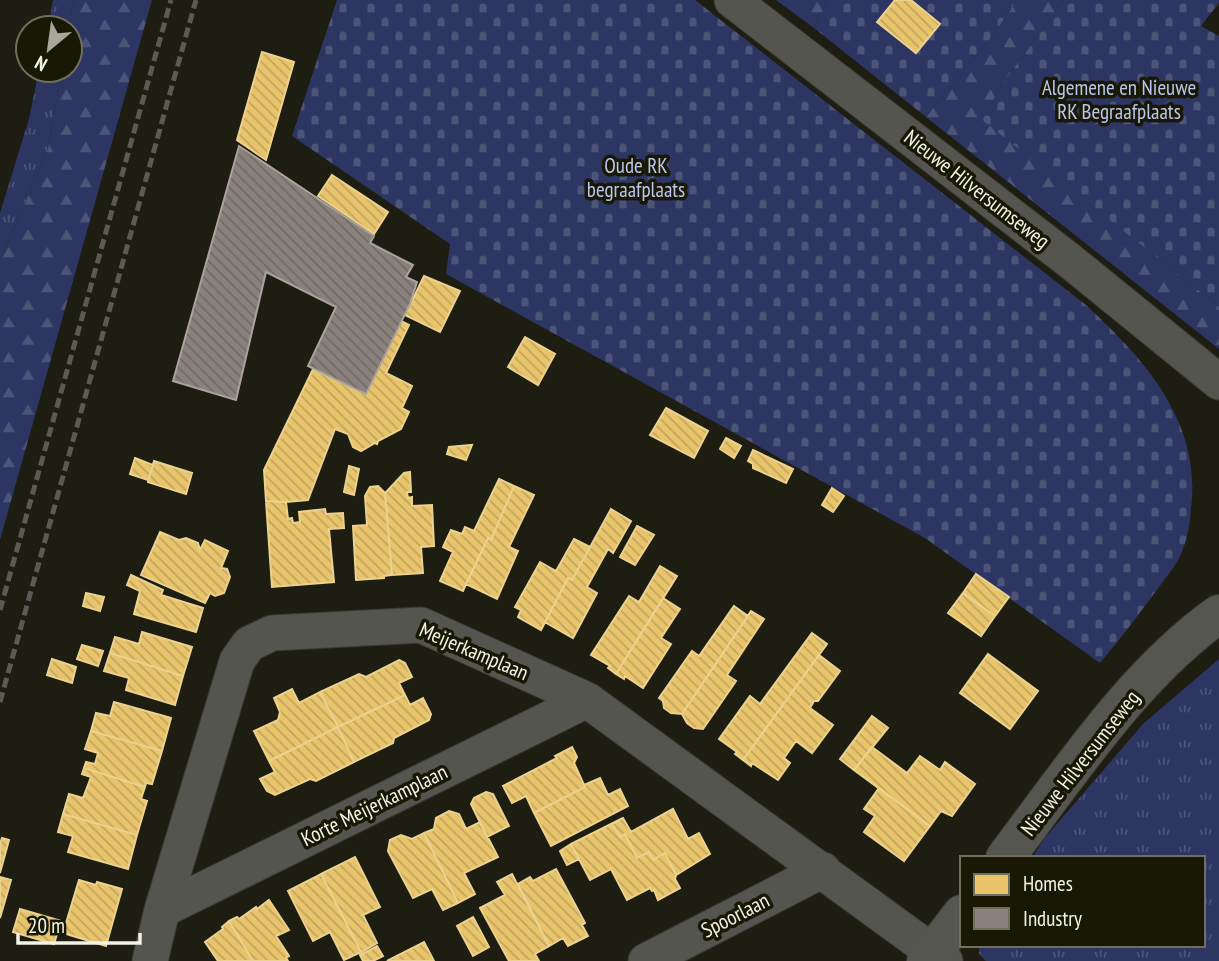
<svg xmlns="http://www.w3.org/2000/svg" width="1219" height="961" font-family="'PT Sans Narrow',sans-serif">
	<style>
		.grass { fill: url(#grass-tufts) }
		.forest { fill: url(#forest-firs) }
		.cemetery { fill: url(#cemetery-stones) }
		.homes { fill: url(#homes-back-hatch); stroke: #ecd28f; stroke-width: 2 }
		.industry { fill: url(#industry-back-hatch); stroke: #a9a39c; stroke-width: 2 }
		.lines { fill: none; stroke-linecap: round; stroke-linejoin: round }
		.street-casing { stroke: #3a3a30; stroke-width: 37 }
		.secondary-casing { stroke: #3a3a30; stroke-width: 40 }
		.street { stroke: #555550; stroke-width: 35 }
		.secondary { stroke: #565651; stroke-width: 38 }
		.rail { stroke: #5b5b55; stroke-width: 5; stroke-dasharray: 10 5; stroke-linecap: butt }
		.labels { text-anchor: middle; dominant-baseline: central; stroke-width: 7; stroke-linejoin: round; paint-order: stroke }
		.park-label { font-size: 21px; fill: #bac6f0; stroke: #191805 }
		.street-label { font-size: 21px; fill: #f2f2e5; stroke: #191805 }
	</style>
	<defs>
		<pattern id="grass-tufts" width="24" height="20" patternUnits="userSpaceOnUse" patternTransform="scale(1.75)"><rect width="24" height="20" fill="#2d3662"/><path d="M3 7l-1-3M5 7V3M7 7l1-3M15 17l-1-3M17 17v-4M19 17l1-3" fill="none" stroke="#4c5478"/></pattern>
		<pattern id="forest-firs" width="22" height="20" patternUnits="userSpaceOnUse" patternTransform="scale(1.75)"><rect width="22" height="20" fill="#2d3662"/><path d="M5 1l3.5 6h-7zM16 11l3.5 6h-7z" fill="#4c5478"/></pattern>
		<pattern id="cemetery-stones" width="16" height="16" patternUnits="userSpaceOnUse" patternTransform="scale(1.75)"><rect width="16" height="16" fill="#2d3662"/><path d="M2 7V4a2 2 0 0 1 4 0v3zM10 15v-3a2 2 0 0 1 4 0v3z" fill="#4c5478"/></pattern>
		<pattern id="homes-back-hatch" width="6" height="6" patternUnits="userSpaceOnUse" patternTransform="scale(1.75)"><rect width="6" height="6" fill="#e9c46a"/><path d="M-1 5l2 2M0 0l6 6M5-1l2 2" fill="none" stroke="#c1a561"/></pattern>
		<pattern id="industry-back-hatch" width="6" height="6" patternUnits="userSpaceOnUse" patternTransform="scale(1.75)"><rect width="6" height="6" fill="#8a817c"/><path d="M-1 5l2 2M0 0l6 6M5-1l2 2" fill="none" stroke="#706b66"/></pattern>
	</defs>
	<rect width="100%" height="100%" fill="#1d1d12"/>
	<path class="grass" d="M53,0H74L69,28H48Z
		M39,70H62L48,149L0,261V213L29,119Z
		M1219,659V961H986L979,954V945H1203V858H1032L1044,839L1143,724Z"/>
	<path class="forest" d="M74,0H152L0,540V261L48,149L62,70H70L69,28Z
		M776,0H827L814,28Z
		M1017,0H1064L1001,86L983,120L1219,306V349L926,117L991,38Z"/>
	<path class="cemetery" d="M337,0H695L1086,305C1145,360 1202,422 1191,509C1190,524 1187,542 1180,556C1175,567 1166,577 1159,587C1140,613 1121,638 1100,663L925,538L446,274L450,244L292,136Z
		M827,0H1017L991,38L926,117L814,28Z
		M1064,0H1219V3L1201,26L1219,36V306L982,120L1001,86Z"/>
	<path class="homes" d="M895,0H911L940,24L916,53L877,22Z
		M262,52L294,62L266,160L237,140Z
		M332,175L388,212L374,234L318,196Z
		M424,276L460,291L440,332L405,315Z
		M401,321L409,325L386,373L412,386L402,408L409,412L401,429L378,441L377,444L375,443L361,451L353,447L348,434L335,429L308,500L286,502L266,501L264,470L313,369L366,394Z
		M525,337L555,354L538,385L508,367Z
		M666,408L708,431L694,458L650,435Z
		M726,438L741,446L734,458L720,449Z
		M472,445L466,460L447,454L449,447Z
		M753,450L793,469L786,483L753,468V464L748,461Z
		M135,458L153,465L148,480L130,474Z
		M154,461L192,473L186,494L148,482Z
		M349,466L359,469L354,495L344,492Z
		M410,472L411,492H407L408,498L412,497V506L432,505L434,546L421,547L423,573L392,575L385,493L404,473Z
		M499,479L514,486L491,540L488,538L463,591L440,581L453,552L443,547L451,530L462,534L465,527L474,531Z
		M378,486L385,493L392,575L384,576V578L356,580L353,526L367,525L365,496L370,487Z
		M514,486L534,495L509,547L518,551L497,599L466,584L488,538L491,540Z
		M832,488L844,496L833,512L822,505Z
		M266,501L286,502L288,519L292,518L293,523L300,522L299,512L325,509L326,514L343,513L344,528L329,529L334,582L272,587Z
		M611,509L631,521L613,553L608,549L587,587L597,593L573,638L545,622L568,578L572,580Z
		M637,526L654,535L635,565L620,557Z
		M160,532L179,540L186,538L198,543L200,550L205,540L228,551L221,568L227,569L230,577L224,593L215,596L210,593L205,603L141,575Z
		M574,539L590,547L572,580L568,578L541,630L518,617L521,610L515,607L540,562L556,571Z
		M660,566L677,576L616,674L608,668L610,666L591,655L629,596L639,602Z
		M976,574L1009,597L995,616L963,593Z
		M131,575L163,590L161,595L203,608L196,632L134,614L140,591L127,585Z
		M86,593L104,597L100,611L83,606Z
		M963,593L995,616L981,636L948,613Z
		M663,598L680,609L661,638L671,644L643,688L625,676L624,679L616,674Z
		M734,606L748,616L682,714L671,713L664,708L663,701L659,698L692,651L699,656Z
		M751,611L764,619L727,675L736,681L703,729L694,728L687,723L682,714Z
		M142,632L192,647L183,676L110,653L115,637L139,644Z
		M812,633L827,644L743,760L735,754L737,752L719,739L750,696L760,704Z
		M82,645L103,651L98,666L77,659Z
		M110,653L183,676L175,705L126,690L129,678L104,671Z
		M988,654L1038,691L1010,729L960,693Z
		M819,655L840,671L818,701H814L810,708L833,725L812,753L796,741L784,758L790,763L778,780L752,763L751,766L743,760Z
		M52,659L76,667L72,683L47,675Z
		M399,660L405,663L412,677L399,683L405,695L338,727L320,692L359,674L366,677Z
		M292,689L299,703L320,692L338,727L269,761L254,731L278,720L280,712L274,698Z
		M405,695L410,705L423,698L431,714L429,720L394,738L393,743L354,762L338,727Z
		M114,702L171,718L162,751L91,731L96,713L110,716Z
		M872,716L888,728L854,770L840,759Z
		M338,727L354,762L316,781L310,779L275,795L267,791L260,779L275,772L269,761Z
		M91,731L162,751L152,784L146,783L145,787L84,768L86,762L95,764L98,753L85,749Z
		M572,747L577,757L574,763L585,787L534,813L526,796L512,803L503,786L557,758L555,756Z
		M872,747L907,773L920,756L940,770L945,762L975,784L952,816L941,811L930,826L854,770Z
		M84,768L145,787L141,799L147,801L137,835L63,814L69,794L83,798L91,777L82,774Z
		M600,778L608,795L620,789L628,806L551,846L534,813L585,787L584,785Z
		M879,788L930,826L904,861L864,832L875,816L864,809Z
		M486,792L493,794L509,826L487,837L471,804L474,798Z
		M673,809L688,839L699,833L710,854L676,875L665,853L653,860L649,852L637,858L625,834L620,837L612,824L623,818L631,832Z
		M449,811L459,814L466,829L480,822L498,857L464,873L475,894L458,903L424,833L434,829L436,818Z
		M63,814L137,835L128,869L68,852L73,836L58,832Z
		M623,818L612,824L620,837L625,834L637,858L649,852L653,860L665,853L676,875L675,879L680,888L658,900L654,890L652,891L650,888L627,900L611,869L590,880L571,844Z
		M424,833L458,903L443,910L432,889L413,898L388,851L390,840L401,835L412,839Z
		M2,838L9,840L0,873V844Z
		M571,844L579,859L567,865L560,851Z
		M355,857L380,907L363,915L377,943L361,952L321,874Z
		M556,869L585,923L582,925L588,936L568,946L563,938L549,946L518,884L530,877L533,881Z
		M321,874L361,952L344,960L330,932L313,941L288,891Z
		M512,874L549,946L535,954L539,961H509L480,908L505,895L497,882Z
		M0,877L11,880L0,918Z
		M79,880L96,885L97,882L122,889L106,946L63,933Z
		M269,900L289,930L276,936L289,956L286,958L288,961H253L229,921L237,917L239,919L256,907L257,909Z
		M20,909L61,921L54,944L13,932Z
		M473,917L489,947L473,956L457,926Z
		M229,921L253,961H218L205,942L223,929L222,927Z
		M424,942L434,961H387Z
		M377,946L383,956L373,961H363L360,955Z"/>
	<path class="industry" d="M239,146L374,236L370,243L413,265L406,277L417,282L410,304L366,394L308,366L336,307L266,272L236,400L173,381Z"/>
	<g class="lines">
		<g class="street-casing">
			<path id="street" d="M732,0L1070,261L1219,382
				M162,910L587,700
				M150,961L162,910L237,661L249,644L272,633L421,625L587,700L945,961
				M646,961L823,870"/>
		</g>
		<g class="secondary-casing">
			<path id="secondary" d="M1005,858C1068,775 1134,674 1219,614
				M926,961L962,914"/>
		</g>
		<use href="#street" class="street"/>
		<use href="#secondary" class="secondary"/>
		<path class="rail" d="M0,610L171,0
			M0,702L196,0"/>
	</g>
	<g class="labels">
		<g class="park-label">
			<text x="1119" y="87">Algemene en Nieuwe<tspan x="1119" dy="24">RK Begraafplaats</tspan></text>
			<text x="636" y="165">Oude RK<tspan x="636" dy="24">begraafplaats</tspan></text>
		</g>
		<g class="street-label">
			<text transform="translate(977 189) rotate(38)">Nieuwe Hilversumseweg</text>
			<text transform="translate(474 651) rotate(23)">Meijerkamplaan</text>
			<text transform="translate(1080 763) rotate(-52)">Nieuwe Hilversumseweg</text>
			<text transform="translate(374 805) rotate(-26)">Korte Meijerkamplaan</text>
			<text transform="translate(735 915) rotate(-27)">Spoorlaan</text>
		</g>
	</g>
	<rect x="960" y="856" width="245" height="91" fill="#191805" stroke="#706f5f" stroke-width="2"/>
	<rect x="974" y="874" width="35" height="21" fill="#e9c46a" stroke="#706f5f" stroke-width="2"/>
	<text x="1023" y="891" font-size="21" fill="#f2f2e5">Homes</text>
	<rect x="974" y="908" width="35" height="21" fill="#8a817c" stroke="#706f5f" stroke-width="2"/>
	<text x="1023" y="926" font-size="21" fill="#f2f2e5">Industry</text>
	<g transform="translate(49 49) rotate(209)"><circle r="33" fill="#191805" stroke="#706f5f" stroke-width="2"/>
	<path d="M0-5L12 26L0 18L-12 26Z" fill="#a7a79b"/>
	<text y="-10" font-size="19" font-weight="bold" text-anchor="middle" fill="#f2f2e5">N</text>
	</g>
	<path d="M18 933v10h122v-10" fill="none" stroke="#f2f2e5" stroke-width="3.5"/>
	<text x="28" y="933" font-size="21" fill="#f2f2e5" stroke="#191805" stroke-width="5" paint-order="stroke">20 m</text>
</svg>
